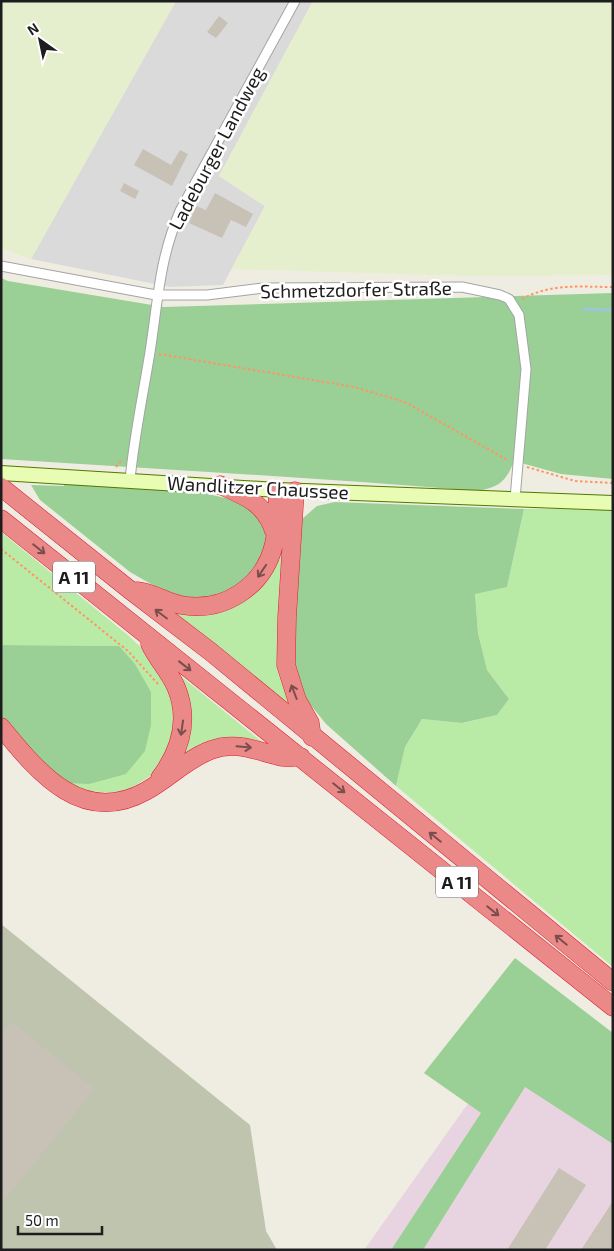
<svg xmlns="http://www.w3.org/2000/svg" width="614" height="1251" font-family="'Exo 2',sans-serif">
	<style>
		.residential { fill: #dbdada }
		.industrial { fill: #e8d4e0 }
		.construction { fill: #bfc4ae }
		.farmland { fill: #e5efcd }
		.grass { fill: #baeba6 }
		.forest { fill: #9ad095 }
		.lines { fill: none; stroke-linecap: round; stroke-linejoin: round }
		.stream { stroke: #a1c4de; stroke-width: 3 }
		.building { fill: #c7c1b6 }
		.street-casing { stroke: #a4a4a4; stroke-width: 11 }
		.secondary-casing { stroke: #527801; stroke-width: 16 }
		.highway-casing { stroke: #df1d37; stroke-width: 19 }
		.path { stroke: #ff9464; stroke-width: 2; stroke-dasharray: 2.5 2.5; stroke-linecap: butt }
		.street { stroke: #fff; stroke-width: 9 }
		.secondary { stroke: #e9fcb4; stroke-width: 14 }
		.highway { stroke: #ea8987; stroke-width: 18 }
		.oneway { stroke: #794e4d }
		.labels { text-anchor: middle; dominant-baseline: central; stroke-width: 5; stroke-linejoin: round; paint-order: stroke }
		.shield { fill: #fff; stroke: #616161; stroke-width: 1 }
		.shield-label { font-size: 18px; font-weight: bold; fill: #1d1d1d }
		.street-label { font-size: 19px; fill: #1d1d1d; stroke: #fff }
	</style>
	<rect width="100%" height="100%" fill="#efede2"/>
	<path class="residential" d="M176,1H313L219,176L265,206L223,285L170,287L31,259Z"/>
	<path class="industrial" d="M508,1047L613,1119V1250H364Z"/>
	<path class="construction" d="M1,924L250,1125L266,1231L277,1250H1Z"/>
	<path class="farmland" d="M1,1H176L31,259L1,248Z
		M313,1H613V275L474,276L232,269L265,206L219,176Z"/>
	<path class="grass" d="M586,508L613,509V967L396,786L405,747L422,719L463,723L497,715L509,699L487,670L478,633L475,593L507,587L524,509Z
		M1,532L129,636L149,655L172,688L177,730L157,772L128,790L109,793L82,790L68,783L119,646L1,645Z
		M284,532L280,674L290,706L173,613Z
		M177,673L261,741L258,744L178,762Z"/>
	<path class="forest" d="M1,278L8,281L164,307L613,293V479L561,474L514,461C506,482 499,487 477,491C318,478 160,469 1,459Z
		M64,483L185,489L239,501L254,510L266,533L267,541L262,557L249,577L226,594L206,599L182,597L151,584L130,572L40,500L31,485L64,486Z
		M335,502L524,509L507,587L475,594L478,633L487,670L509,699L497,715L462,723L422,719L405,747L396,786L326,724L301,693L292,666L302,519L317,506Z
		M1,645L119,646L135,664L151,692V725L145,751L126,774L89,784L68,783L31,753L1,716Z
		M515,958L613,1033V1144L525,1087L423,1250H391L481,1113L424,1073Z"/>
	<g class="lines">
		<path class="stream" d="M584,309L613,310"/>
	</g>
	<path class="building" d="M219,16L228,23L216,38L207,32Z
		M143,149L171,165L180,150L188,154L172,186L134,165Z
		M124,183L139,191L135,199L120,191Z
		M215,193L253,214L246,227L231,220L222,238L189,223L196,206L206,210Z
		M12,1021L95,1089L1,1204V1034Z
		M559,1168L586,1185L545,1250H507Z
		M613,1201V1250H581Z"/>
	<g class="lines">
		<g class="street-casing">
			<path id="street" d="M1,266L156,295H207L263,288L462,287L500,295L509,299L519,315L526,369L515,499
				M130,480C134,437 143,395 150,352C158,301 159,260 180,211L295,1"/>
		</g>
		<g class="secondary-casing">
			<path id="secondary" d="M1,473L278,490L613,503"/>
		</g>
		<g class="highway-casing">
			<path id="highway" d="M220,485C245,496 265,503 274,531
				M1,487L130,590L211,652L613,982
				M295,491L287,617L286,665L297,700L310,723L312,737
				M1,519L613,1007
				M137,591C152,592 165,602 181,605C223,613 264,587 274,544C278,527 277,508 278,490
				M150,644C157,659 169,671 176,687C190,720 180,751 160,778
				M1,727C38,772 82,827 146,791C168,779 187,759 211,750C235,741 254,750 278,756C285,758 293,757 301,757"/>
		</g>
		<path class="path" d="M522,299C552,283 579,287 613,287
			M159,354L354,387L405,402L509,461
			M116,467L122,460
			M527,467L575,481L613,483
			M1,549L128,651L158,684"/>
		<use href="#street" class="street"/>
		<use href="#secondary" class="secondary"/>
		<use href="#highway" class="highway"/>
	</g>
	<defs><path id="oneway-shaft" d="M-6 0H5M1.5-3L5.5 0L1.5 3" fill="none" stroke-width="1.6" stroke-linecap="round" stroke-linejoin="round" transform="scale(1.25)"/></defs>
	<g class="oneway">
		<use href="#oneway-shaft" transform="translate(39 549) rotate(39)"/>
		<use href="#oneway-shaft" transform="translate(262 571) rotate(124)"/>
		<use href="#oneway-shaft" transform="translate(161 614) rotate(-143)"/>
		<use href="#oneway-shaft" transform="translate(185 666) rotate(38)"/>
		<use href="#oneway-shaft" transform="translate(294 692) rotate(-111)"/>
		<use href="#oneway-shaft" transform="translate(182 728) rotate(98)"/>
		<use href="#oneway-shaft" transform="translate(244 747) rotate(5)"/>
		<use href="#oneway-shaft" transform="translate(339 788) rotate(39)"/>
		<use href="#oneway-shaft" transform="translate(435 837) rotate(-141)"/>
		<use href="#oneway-shaft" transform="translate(493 911) rotate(39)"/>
		<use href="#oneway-shaft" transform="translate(561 940) rotate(-141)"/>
	</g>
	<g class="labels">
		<g class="shield">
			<rect x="53" y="561.5" width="42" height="31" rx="4"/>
			<rect x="436" y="866.5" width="42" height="31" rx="4"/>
		</g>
		<g class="shield-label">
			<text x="74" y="577">A 11</text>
			<text x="457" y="882">A 11</text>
		</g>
		<g class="street-label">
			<text transform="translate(216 148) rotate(-62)">Ladeburger Landweg</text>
			<text transform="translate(356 289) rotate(-1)">Schmetzdorfer Straße</text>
			<text transform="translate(258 487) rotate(3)">Wandlitzer Chaussee</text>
		</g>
	</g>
	<rect width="614" height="1251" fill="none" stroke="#1d1d1d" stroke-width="5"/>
	<g transform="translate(40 40) rotate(327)" stroke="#ffffff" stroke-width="4" paint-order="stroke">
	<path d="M0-4L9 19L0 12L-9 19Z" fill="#1d1d1d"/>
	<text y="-8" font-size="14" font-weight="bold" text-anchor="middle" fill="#1d1d1d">N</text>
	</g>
	<path d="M18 1226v8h84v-8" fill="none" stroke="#1d1d1d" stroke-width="2.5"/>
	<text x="25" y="1226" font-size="15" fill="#1d1d1d" stroke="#ffffff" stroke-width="4" paint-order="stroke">50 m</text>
</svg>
